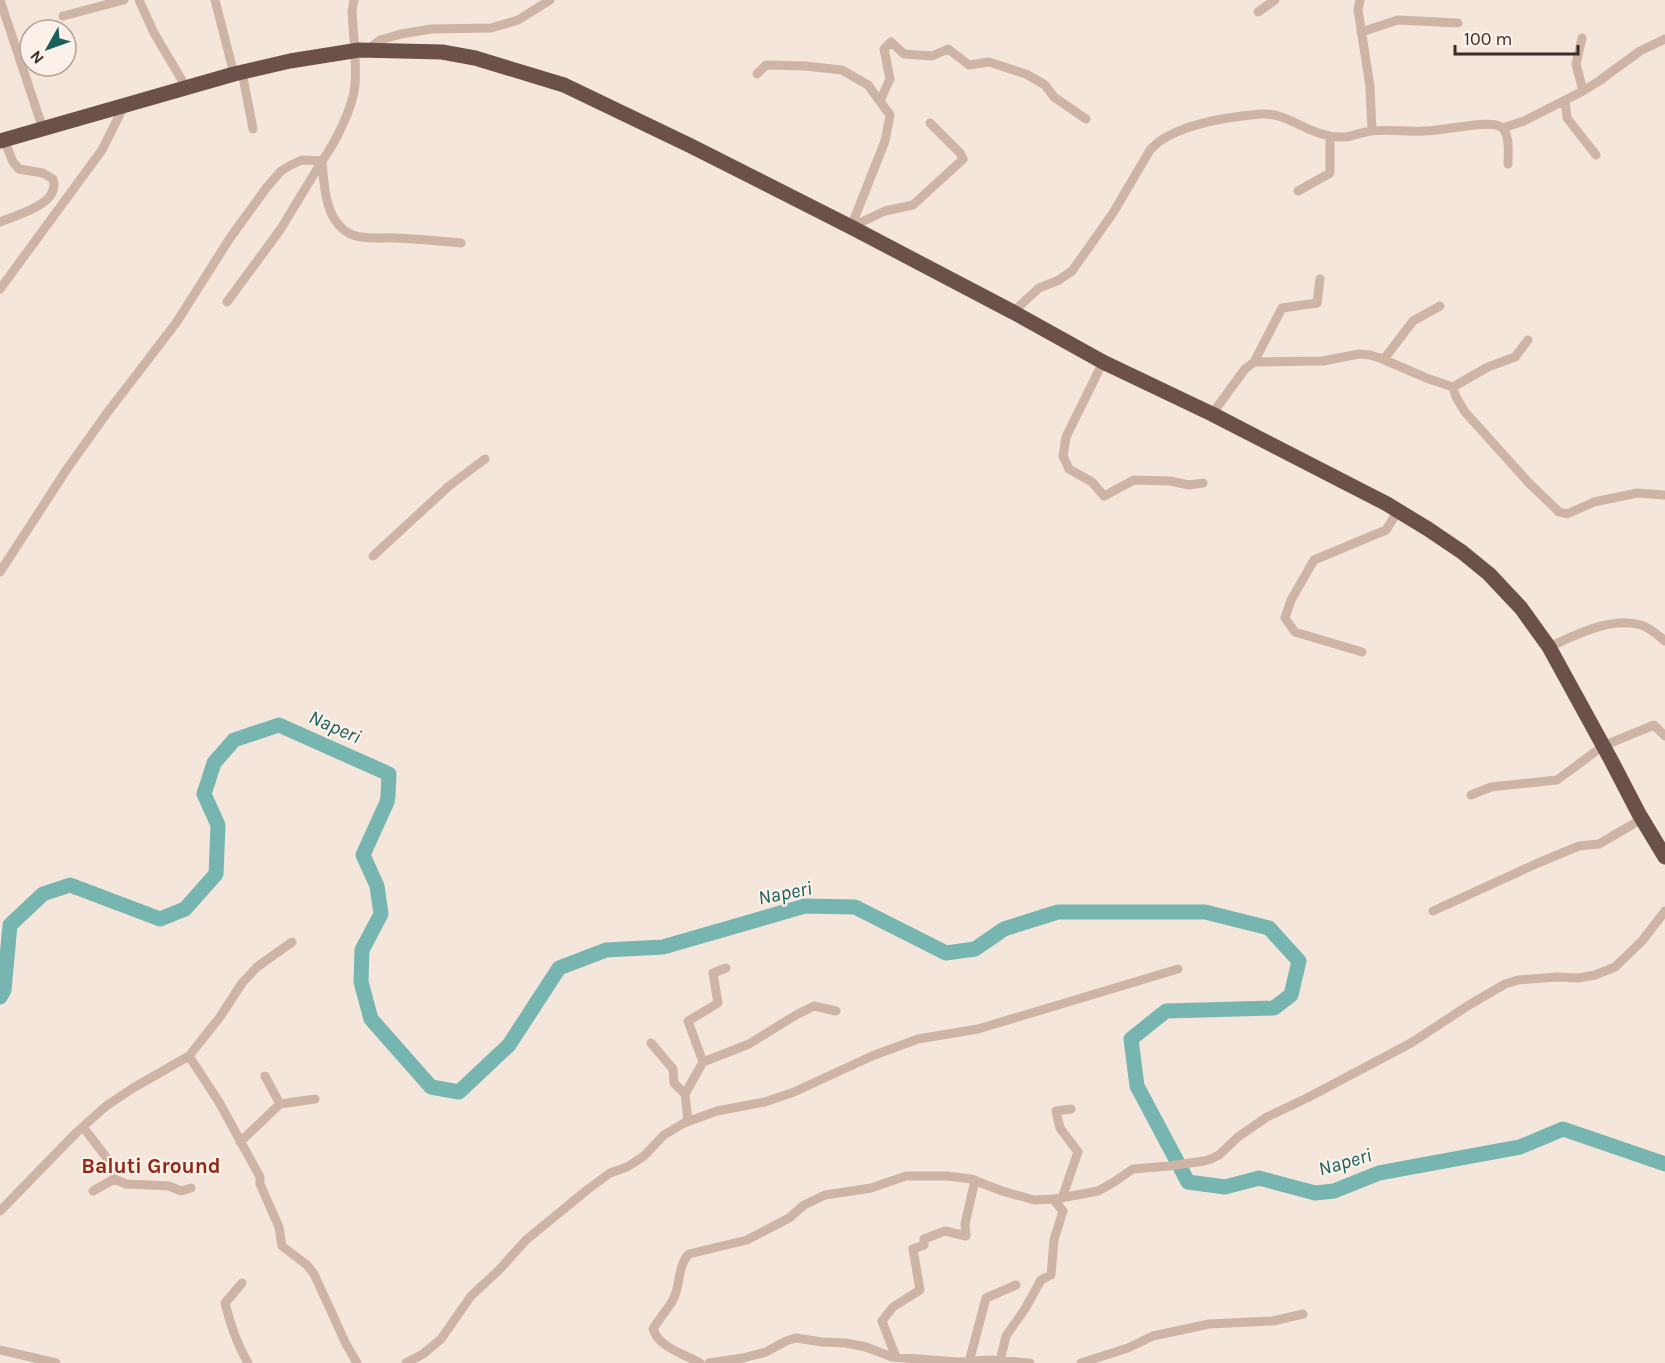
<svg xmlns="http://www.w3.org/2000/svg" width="1665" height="1363" font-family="Karla,sans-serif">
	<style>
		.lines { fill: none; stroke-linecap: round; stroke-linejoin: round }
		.river { stroke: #77b5b1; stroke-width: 15 }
		.minor { stroke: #ceb4a5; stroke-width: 9 }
		.trunk { stroke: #6c514a; stroke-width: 15 }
		.labels { text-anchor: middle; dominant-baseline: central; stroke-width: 4.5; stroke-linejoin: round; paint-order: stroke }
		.water-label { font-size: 20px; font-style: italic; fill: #18605d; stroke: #fcf1e8 }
		.quarter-label { font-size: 21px; font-weight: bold; fill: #912817; stroke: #fcf1e8 }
	</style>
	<rect width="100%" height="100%" fill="#f5e6db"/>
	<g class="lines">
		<path class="river" d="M0,997L4,990L10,925L43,894L70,885L160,919L185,909L216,874L218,825L204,794L214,763L234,740L279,725L389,774L388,796L387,802L363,855L377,886L381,914L362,950L361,982L371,1019L431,1087L459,1092L509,1045L559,968L606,950L663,947L805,906L855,907L946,953L975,949L1004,929L1058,912H1205L1269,928L1299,961L1291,995L1274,1008L1166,1011L1131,1039L1137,1086L1188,1182L1225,1187L1259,1178L1315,1193L1334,1191L1379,1173L1520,1147L1563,1129L1665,1164"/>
		<path class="minor" d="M0,0L43,129
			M139,0L154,33L186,87
			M215,0L234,74
			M1360,0L1358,10L1370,86L1372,131
			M1258,12L1275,0
			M63,16L124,0
			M1361,32L1398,20L1458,23
			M1582,38L1576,64L1583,91L1599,81L1640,51L1665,39
			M368,49L380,40L401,34L431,29L491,28L518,20L550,0
			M242,72L253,129
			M757,74L766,65L805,66L842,70L868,85L890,115L885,141L851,227
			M1565,100L1567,118L1596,155
			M880,101L890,79L884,49L891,42L904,54L932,56L948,49L969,65L989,62L1026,74L1045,85L1054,97L1086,119
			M1503,128L1524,121L1583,91
			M322,161C324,186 325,224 353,235C367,240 382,237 396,238C418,239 440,241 461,243
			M1298,191L1330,173V136
			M0,222C17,215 61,204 53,179L43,173L19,169L13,162L4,140
			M851,227L885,211L913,205L961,161L963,159L960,153L930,123
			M0,289L102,150L124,106
			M227,302L280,230L322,161
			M1013,312L1039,288L1059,280L1072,271L1113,213L1150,150C1173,124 1228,117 1261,114C1289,112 1312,139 1344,137C1354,136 1362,132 1371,131C1388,129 1405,132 1422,131C1434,131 1446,129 1458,127C1468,126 1491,122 1499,126C1511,131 1508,154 1508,164
			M1384,359L1413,321L1440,306
			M1103,362L1066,437L1063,456L1069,469L1092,482L1104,496L1134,480L1170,481L1189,485L1203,483
			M1254,362L1282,308L1317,303L1320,279
			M1453,387L1456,397L1465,412L1528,482L1559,512L1567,514L1594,502L1637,493L1664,495
			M1212,414L1245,369L1254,362L1323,361L1359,354L1370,355L1380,358L1429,379L1453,387L1488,367L1515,357L1528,340
			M373,556L449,486L485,459
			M0,572L67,469L107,413L176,323L230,238L267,187L281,171L291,165L302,160L322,161C335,143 353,108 355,85C357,62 353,34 352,11L354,0
			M1549,647C1575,635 1612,616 1641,625C1650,628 1658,635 1665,641
			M1362,652L1295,632L1285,618L1291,600L1314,560L1386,530L1398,511
			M1471,795L1491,787L1557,780L1603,746L1654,725L1665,736
			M1433,911L1538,863L1579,846L1599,844L1642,819
			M651,1043L673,1069L674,1083L685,1094
			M189,1056L219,1102L260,1177V1184L279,1227L282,1246L307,1265L314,1274L346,1344L357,1363
			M703,1062L688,1021L718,1003L713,973L726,968
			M265,1076L280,1104
			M688,1121L685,1094L703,1062L749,1044L796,1015L814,1006L836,1011
			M83,1127L113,1166L114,1179
			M240,1142L280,1104L315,1099
			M114,1179L126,1184L169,1186L181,1191L191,1188
			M93,1191L114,1179
			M1062,1198L1078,1152L1060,1128L1056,1111L1071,1109
			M0,1211L76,1133L106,1106L133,1088L189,1056L220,1017L242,983L257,967L292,942
			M242,1283L225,1303C230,1324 237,1344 248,1363
			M0,1350L56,1363
			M896,1357L882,1321L893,1307L920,1290L913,1249L924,1245V1239L945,1231L966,1236L965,1224L975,1180
			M969,1362L986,1298L1016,1285
			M406,1363L423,1354L441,1339L471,1296L499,1270L526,1240L587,1190L610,1173L627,1167L644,1156L664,1135L684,1123L717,1111L765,1102L794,1092L872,1056L918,1039L978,1029L1178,969
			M700,1363C684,1354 658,1347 653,1329C659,1319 667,1310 673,1300C681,1285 677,1266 689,1254L747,1240L789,1218L804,1205L825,1195L871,1188L906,1176H947L971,1179L1002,1191L1034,1200L1055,1199L1098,1191L1114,1182L1133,1169L1169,1166L1204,1161L1211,1159L1219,1155L1238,1137L1267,1117L1307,1098L1411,1043L1469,1005L1505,984L1518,980L1557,977L1578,978L1595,975L1615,967L1642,941L1665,911
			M709,1363L743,1358L766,1352L786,1341L796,1338L822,1342L846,1343L866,1347L892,1357L959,1362L990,1360L1030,1363
			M1001,1363L1000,1361L1006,1336L1025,1309L1041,1280L1051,1275L1054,1240L1063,1211L1053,1199
			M1081,1363L1128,1348L1153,1336L1209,1324L1273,1321L1303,1314"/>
		<path class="trunk" d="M0,141L234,74L290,61L359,50L442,52L475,58L564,85L691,146L851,227L1013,312L1103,362L1212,414L1387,504L1428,529L1462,552L1489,574L1521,608L1549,647L1611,760L1639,814L1665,857"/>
	</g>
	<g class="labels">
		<g class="water-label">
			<text transform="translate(335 727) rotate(24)">Naperi</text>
			<text transform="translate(785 893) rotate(-11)">Naperi</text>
			<text transform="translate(1345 1162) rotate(-16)">Naperi</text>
		</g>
		<g class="quarter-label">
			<text x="151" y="1166">Baluti Ground</text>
		</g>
	</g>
	<g transform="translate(48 48) rotate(230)"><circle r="28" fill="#fcf1e8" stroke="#aea29b" stroke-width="1.5"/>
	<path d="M0-4.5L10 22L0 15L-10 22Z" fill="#18605d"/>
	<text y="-9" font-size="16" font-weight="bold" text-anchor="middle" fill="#392b27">N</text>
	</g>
	<path d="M1455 45v9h123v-9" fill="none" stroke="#392b27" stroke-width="3"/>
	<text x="1464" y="45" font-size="18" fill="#392b27" stroke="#fcf1e8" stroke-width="4.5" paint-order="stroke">100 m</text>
</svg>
